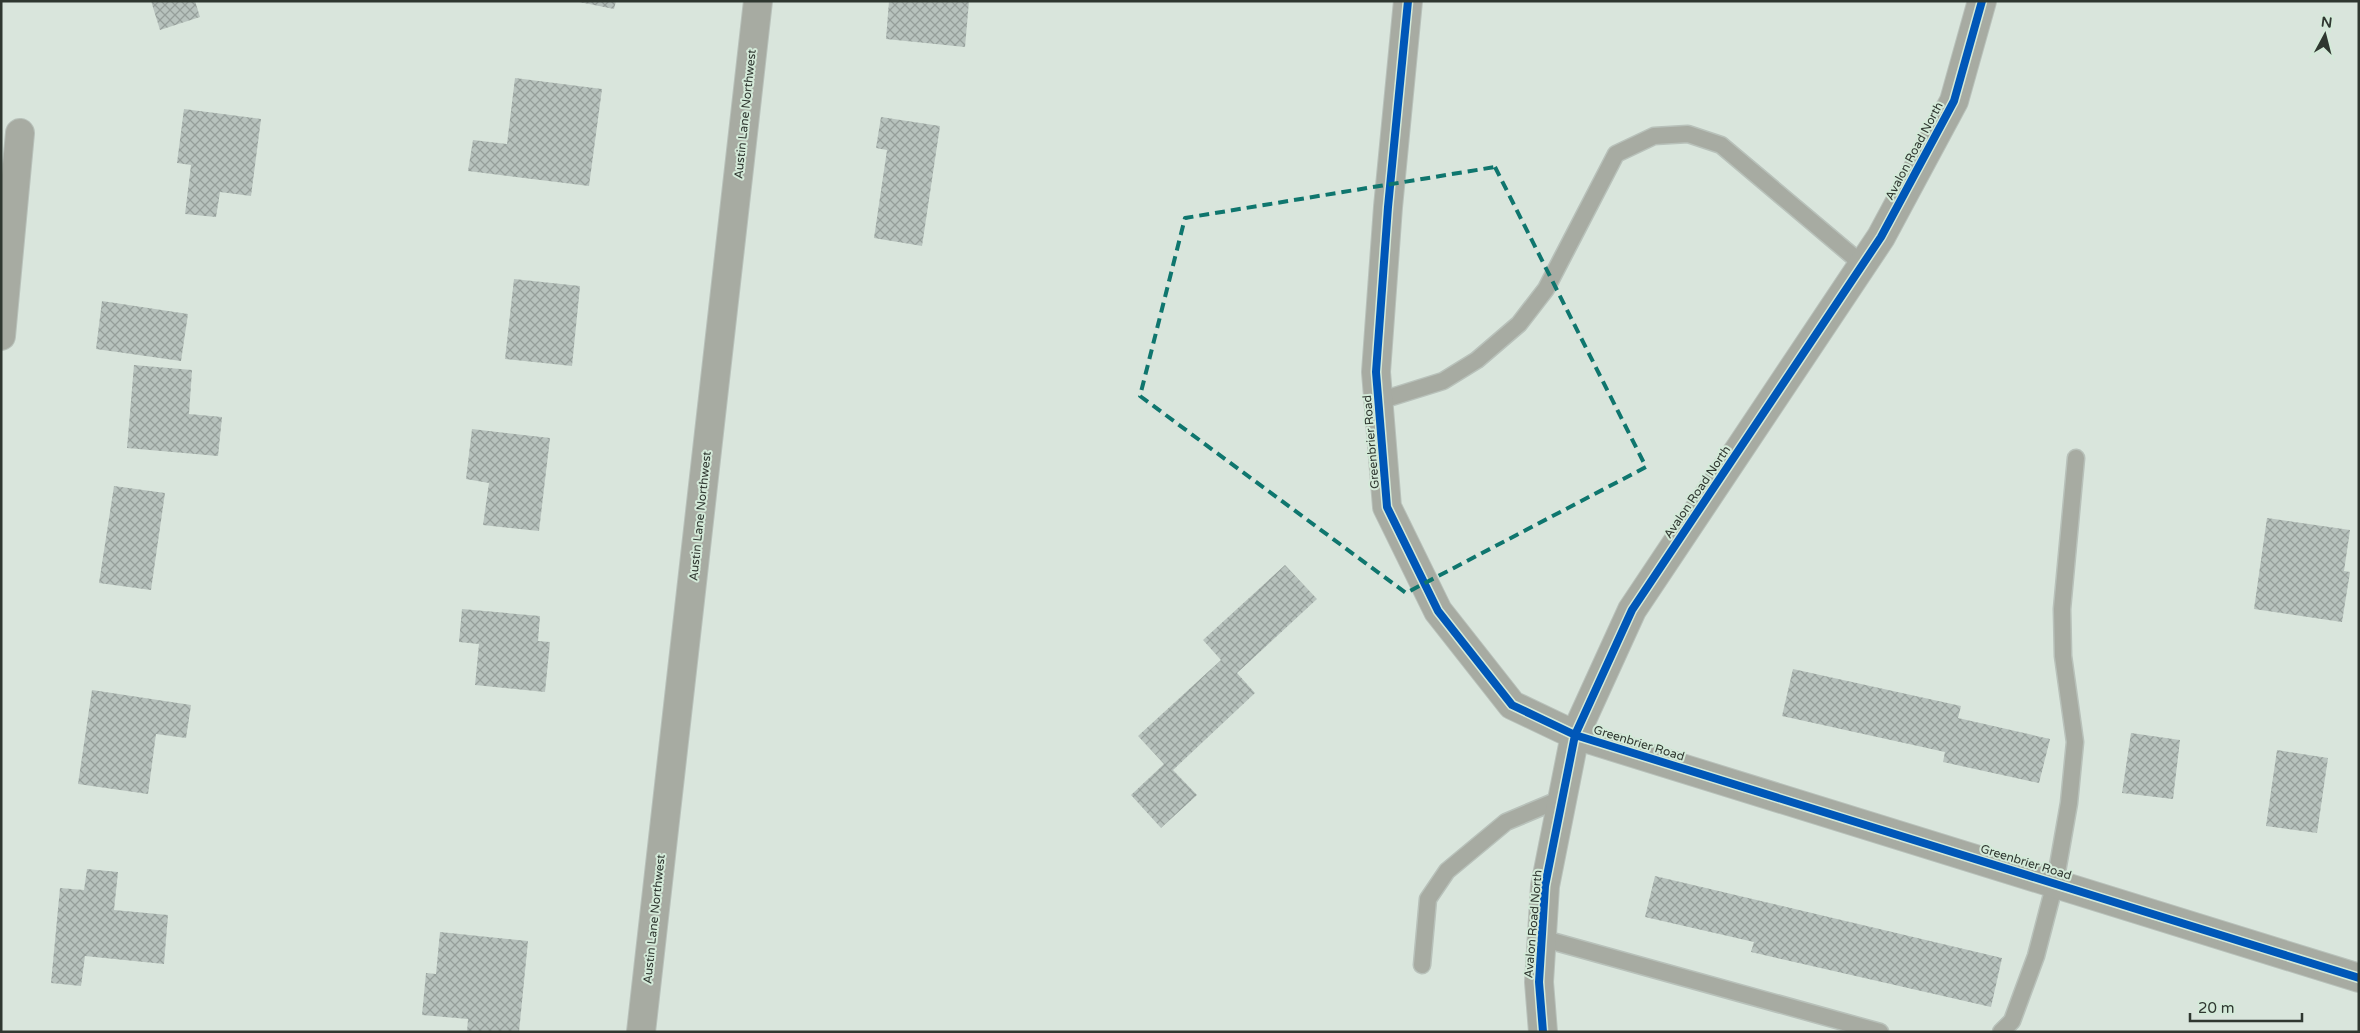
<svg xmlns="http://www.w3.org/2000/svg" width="2360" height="1033" font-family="'Varela Round',sans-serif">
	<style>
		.building { fill: url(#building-cross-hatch) }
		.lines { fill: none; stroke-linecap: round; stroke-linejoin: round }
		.lane-casing { stroke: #b8c1ba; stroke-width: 19 }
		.street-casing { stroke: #b8c1ba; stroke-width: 30 }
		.lane { stroke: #a7aba2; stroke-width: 16 }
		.street { stroke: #a7aba2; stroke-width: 28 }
		.cycleway-casing { stroke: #d4ead9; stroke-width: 11 }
		.cycleway { stroke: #0057b8; stroke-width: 8 }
		.marked { fill: none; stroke: #0f766e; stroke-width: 4; stroke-dasharray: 10 6; stroke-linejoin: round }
		.labels { text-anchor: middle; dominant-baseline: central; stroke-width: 4; stroke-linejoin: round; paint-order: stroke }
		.street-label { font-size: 12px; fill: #2f3730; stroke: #d4ead9 }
	</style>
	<defs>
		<pattern id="building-cross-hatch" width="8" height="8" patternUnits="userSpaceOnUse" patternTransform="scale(1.25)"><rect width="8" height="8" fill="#b7c2bd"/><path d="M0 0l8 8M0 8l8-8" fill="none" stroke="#959e9a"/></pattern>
	</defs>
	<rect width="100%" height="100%" fill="#d9e5dc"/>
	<path class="building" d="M151,1H195L200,17L160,30Z
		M574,1H616L614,9Z
		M889,1H969L965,47L886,39Z
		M515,78L602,89L589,186L468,171L473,140L507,144Z
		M184,109L261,119L251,196L220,192L216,217L185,214L191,165L177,163Z
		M881,117L940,126L922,246L874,238L887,150L876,148Z
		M514,279L580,286L572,366L505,359Z
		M102,301L188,314L181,361L96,349Z
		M134,365L192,370L189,414L222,417L218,456L127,448Z
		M472,429L550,438L539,531L483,525L489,483L466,479Z
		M114,486L165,493L151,590L99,583Z
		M2267,518L2350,530L2344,571L2350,572L2342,622L2254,609Z
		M1285,565L1317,599L1237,673L1255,693L1173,770L1197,795L1161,828L1131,795L1164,764L1138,736L1221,660L1203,640Z
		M462,609L540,616L538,641L550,642L545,692L475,685L479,644L459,642Z
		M1793,669L1961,706L1958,718L2050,739L2039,783L1943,762L1945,752L1782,716Z
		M92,690L191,705L186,738L156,734L148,794L78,784Z
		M2131,733L2180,740L2173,799L2122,793Z
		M2277,750L2328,758L2317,833L2266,826Z
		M87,869L118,872L114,910L168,915L164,964L85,956L81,986L51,983L60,888L84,890Z
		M1655,876L2002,958L1991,1007L1751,952L1754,942L1645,917Z
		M440,932L528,941L519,1032H467L468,1019L422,1015L426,973L436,974Z"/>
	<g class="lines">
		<g class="lane-casing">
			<path id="lane" d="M1379,401L1443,381L1477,360L1519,324L1546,289L1616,154L1654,136L1688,134L1721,145L1862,264
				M1541,938L1880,1032
				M1422,965L1428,899L1447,871L1506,822L1563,798
				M2001,1032L2012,1021L2036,956L2055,883L2069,803L2075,742L2063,656L2062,609L2076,458"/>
		</g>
		<g class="street-casing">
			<path id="street" d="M1408,1L1388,207L1376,372L1387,507L1438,611L1512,705L1575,735L2359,978
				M1,336L20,133
				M641,1032L758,1
				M1543,1032L1539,982L1545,886L1575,735L1632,610L1881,237L1954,101L1982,1"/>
		</g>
		<use href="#lane" class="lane"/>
		<use href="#street" class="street"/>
		<g class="cycleway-casing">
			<path id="cycleway" d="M1408,1L1388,207L1376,372L1387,507L1438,611L1512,705L1575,735L2359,978
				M1543,1032L1539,982L1545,886L1575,735L1632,610L1881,237L1954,101L1982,1"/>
		</g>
		<use href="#cycleway" class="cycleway"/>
	</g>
	<path class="marked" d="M1495,167L1646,467L1406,593L1140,396L1185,218Z"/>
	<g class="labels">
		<g class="street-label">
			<text transform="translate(745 114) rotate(-84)">Austin Lane Northwest</text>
			<text transform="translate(1914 151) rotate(-62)">Avalon Road North</text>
			<text transform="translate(1371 442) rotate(-95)">Greenbrier Road</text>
			<text transform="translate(1697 492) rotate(-56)">Avalon Road North</text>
			<text transform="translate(700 516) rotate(-84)">Austin Lane Northwest</text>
			<text transform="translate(1639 743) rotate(17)">Greenbrier Road</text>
			<text transform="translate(2026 862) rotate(17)">Greenbrier Road</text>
			<text transform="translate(654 919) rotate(-84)">Austin Lane Northwest</text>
			<text transform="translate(1533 924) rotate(-85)">Avalon Road North</text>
		</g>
	</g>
	<rect width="2360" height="1033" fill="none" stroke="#2f3730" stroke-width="5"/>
	<g transform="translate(2325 35) rotate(7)" stroke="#d4ead9" stroke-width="4" paint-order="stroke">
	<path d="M0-4L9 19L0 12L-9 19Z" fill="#2f3730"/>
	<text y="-8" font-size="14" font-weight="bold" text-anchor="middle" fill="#2f3730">N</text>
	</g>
	<path d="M2190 1013v8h112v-8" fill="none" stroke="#2f3730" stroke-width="2.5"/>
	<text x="2198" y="1013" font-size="15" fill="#2f3730" stroke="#d4ead9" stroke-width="4" paint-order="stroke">20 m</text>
</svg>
